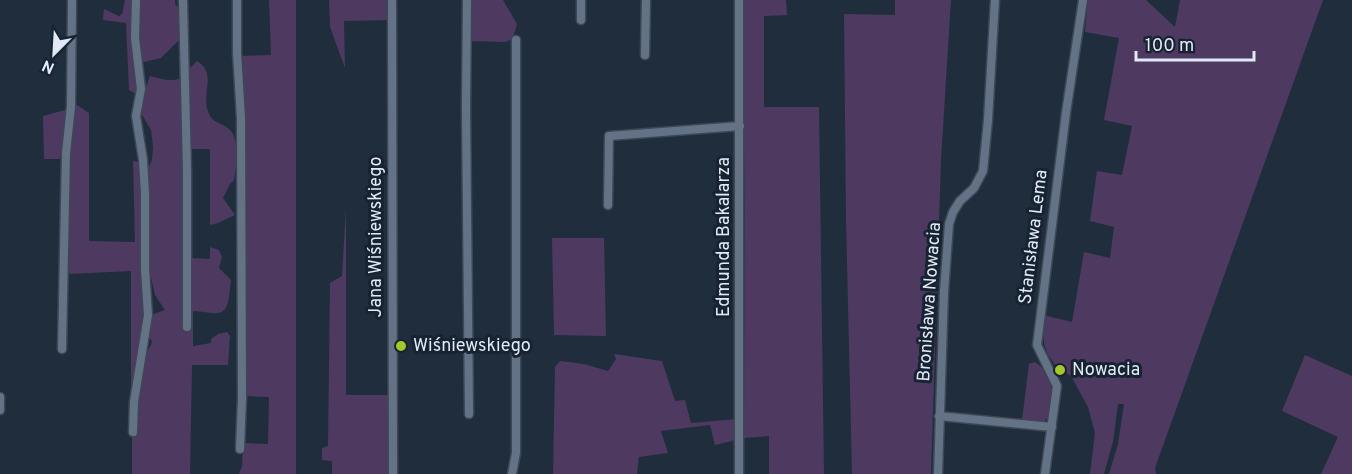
<svg xmlns="http://www.w3.org/2000/svg" width="1352" height="474" font-family="Overpass,sans-serif">
	<style>
		.green { fill: #4e3960 }
		.lines { fill: none; stroke-linecap: round; stroke-linejoin: round }
		.street-casing { stroke: #3d4856; stroke-width: 11 }
		.street { stroke: #637285; stroke-width: 8 }
		.poi-dot { fill: #a2c929; stroke: #172333; stroke-width: 2 }
		.labels { text-anchor: middle; dominant-baseline: central; stroke-width: 6; stroke-linejoin: round; paint-order: stroke }
		.street-label { font-size: 18px; fill: #e0e9f4; stroke: #172333 }
		.poi-label { font-size: 18px; fill: #e0e9f4; stroke: #172333; text-anchor: start }
	</style>
	<rect width="100%" height="100%" fill="#202d3d"/>
	<path class="green" d="M125,0H175V4L181,11L179,40L161,58L136,64L138,83L136,94L129,90L126,23L103,20L104,9L119,16L122,14Z
		M269,0H296V474H239L242,466L243,443L268,444L269,397L244,396L239,56L271,55Z
		M329,0H391V20L344,21L345,68L330,27Z
		M469,0H503L517,24L513,38L506,42L469,41Z
		M742,0H786L787,15L764,16V107H819L824,474H769V436L744,438L745,210Z
		M895,0H951L941,160L931,474H852L846,220L844,14L895,15Z
		M1088,0H1146L1175,27L1180,0H1323L1155,468L1156,474H1109L1118,444L1124,404H1118L1113,442L1104,474H1090L1095,433L1088,407L1071,376L1057,367L1048,355L1044,343L1043,315L1072,322L1084,252L1110,258L1114,227L1090,221L1097,171L1122,175L1132,126L1104,120L1119,38L1085,32Z
		M197,61C216,73 203,89 207,108C211,125 221,121 230,130C240,140 236,167 234,180L230,184L223,198L235,215L218,223L210,225V149H185L191,258L210,259V247L219,250L222,257L219,268L231,280C229,290 231,313 217,313C210,314 201,311 193,311V346L211,343V339L218,334L227,332L230,336L228,365H192L190,474H132V436L137,431C138,406 137,384 143,359C145,353 150,349 152,342L147,331L151,315L165,310L155,295L150,272L145,269V315L131,397V271L69,274L68,168L74,103L89,113V241L135,242L133,161L140,162L149,203V167L152,160L153,147L151,130L141,113V101L150,76C164,80 175,83 188,75L189,69Z
		M65,110L68,111L60,159H44L43,116Z
		M346,208V395H390V474H332V461L322,460V448L328,446L330,283L342,276Z
		M552,238H604L606,336L554,335Z
		M614,354L662,361L675,401L685,400L691,423L737,419L736,440L715,445L710,425L661,431L668,453L639,457L637,474H553L555,367L560,361L584,364L608,371L616,359Z
		M1305,355L1352,376V474H1321L1338,437L1282,411Z
		M1035,362C1055,375 1054,399 1048,418L1044,421L1022,420L1029,364Z"/>
	<g class="lines">
		<g class="street-casing">
			<path id="street" d="M183,0L187,170V327
				M237,0V53L241,118L242,398L240,449
				M392,0L393,474
				M467,0L466,108L469,414
				M581,0V20
				M645,55L646,0
				M608,205L609,136L740,126
				M62,349L66,153L71,106L72,0
				M0,397V410
				M939,416L1052,427
				M133,432L134,402L148,315L145,269V193L143,160L136,116L141,89L135,38L136,0
				M512,474L516,453V40
				M739,474V0
				M938,474L944,292L949,224L953,212L960,201L974,188L983,171L988,120L995,0
				M1045,474L1057,386L1037,345L1066,113L1083,0"/>
		</g>
		<use href="#street" class="street"/>
	</g>
	<g class="poi-dot">
		<circle cx="401" cy="346" r="6"/>
		<circle cx="1060" cy="370" r="6"/>
	</g>
	<g class="labels">
		<g class="street-label">
			<text transform="translate(376 237) rotate(-90)">Jana Wiśniewskiego</text>
			<text transform="translate(724 237) rotate(-90)">Edmunda Bakalarza</text>
			<text transform="translate(1034 237) rotate(-83)">Stanisława Lema</text>
			<text transform="translate(930 302) rotate(-86)">Bronisława Nowacia</text>
		</g>
		<g class="poi-label">
			<text x="413" y="346">Wiśniewskiego</text>
			<text x="1072" y="370">Nowacia</text>
		</g>
	</g>
	<g transform="translate(54 54) rotate(204)" stroke="#172333" stroke-width="4.5" paint-order="stroke">
	<path d="M0-4.5L10 22L0 15L-10 22Z" fill="#e0e9f4"/>
	<text y="-9" font-size="16" font-weight="bold" text-anchor="middle" fill="#e0e9f4">N</text>
	</g>
	<path d="M1136 51v9h118v-9" fill="none" stroke="#e0e9f4" stroke-width="3"/>
	<text x="1145" y="51" font-size="18" fill="#e0e9f4" stroke="#172333" stroke-width="4.5" paint-order="stroke">100 m</text>
</svg>
